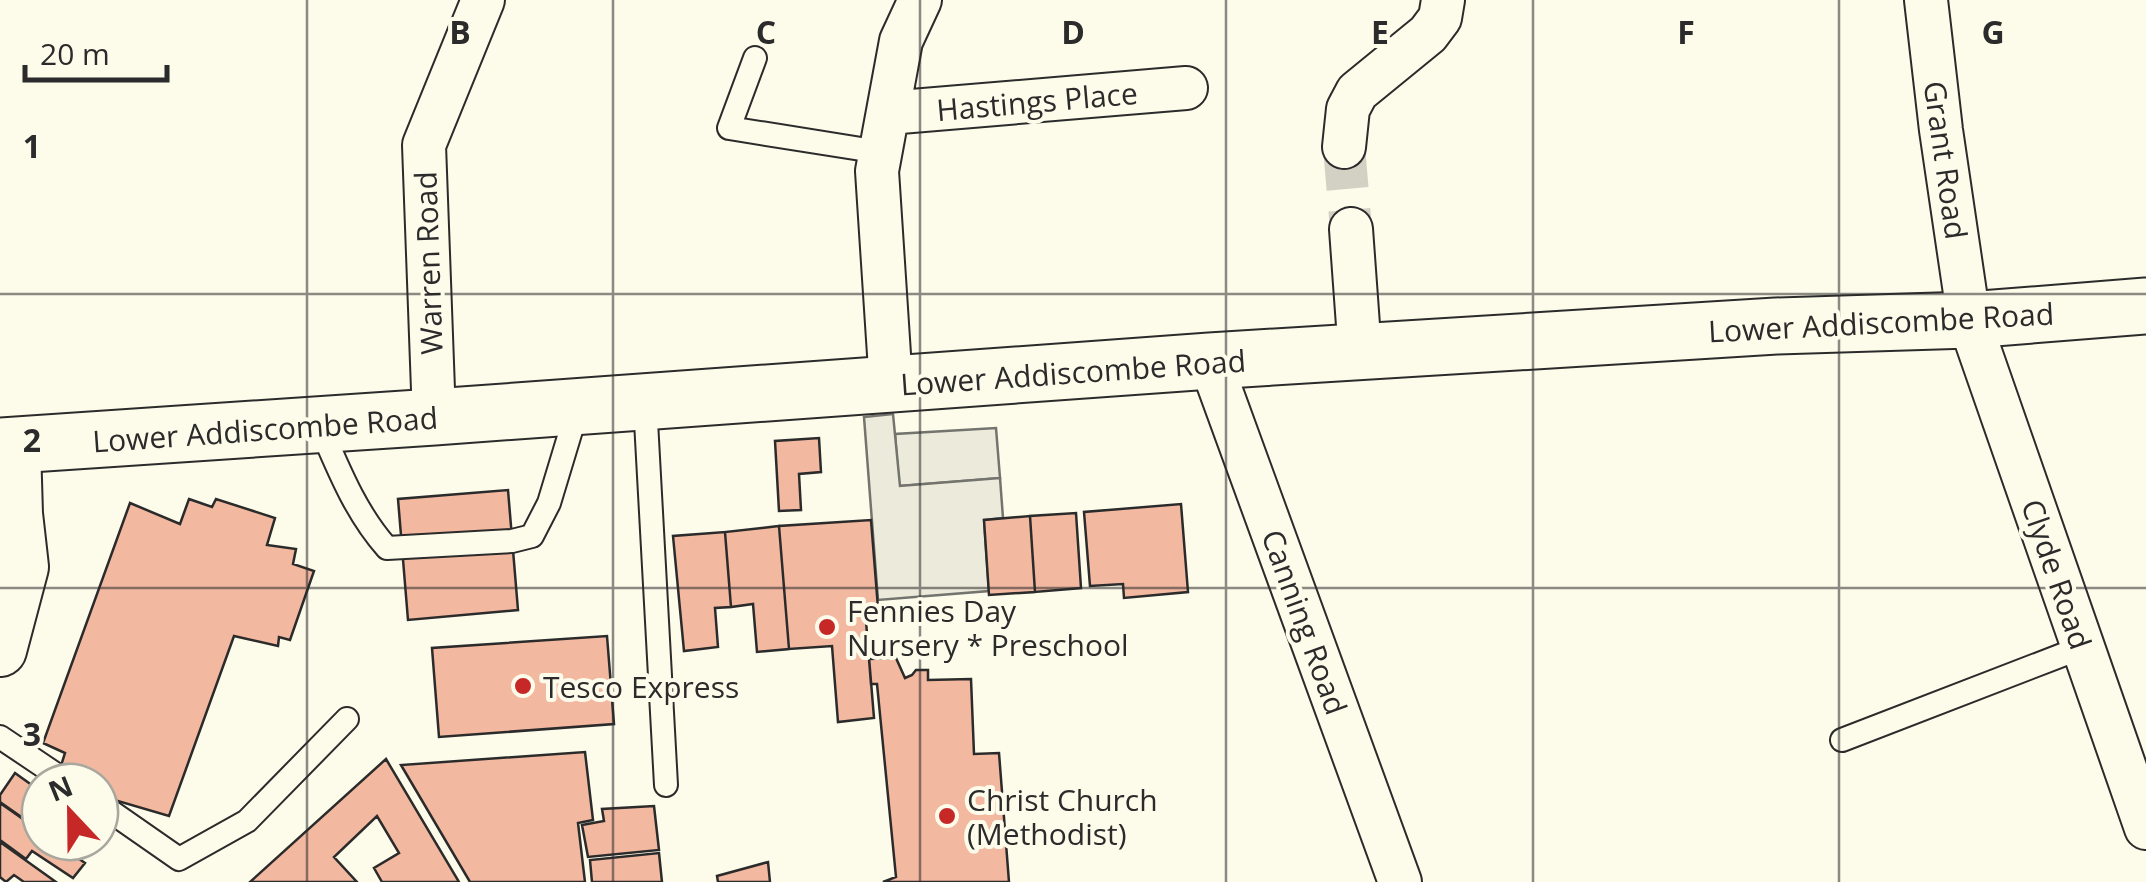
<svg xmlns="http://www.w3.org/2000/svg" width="2146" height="882" font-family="'Open Sans',sans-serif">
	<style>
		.green { fill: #ecebdb; stroke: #74746e; stroke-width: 2.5 }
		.parking { fill: #eceadb; stroke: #74746e; stroke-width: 2.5 }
		.building { fill: #f2b8a0; stroke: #2b2b2b; stroke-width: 2.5 }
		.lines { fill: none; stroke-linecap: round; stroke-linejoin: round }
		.minor-tunnel { stroke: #d3d1c4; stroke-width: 42; stroke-dasharray: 42 21; stroke-linecap: butt }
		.service-casing { stroke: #2b2b2b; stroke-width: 26 }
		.minor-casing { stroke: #2b2b2b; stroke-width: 46 }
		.tertiary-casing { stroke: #2b2b2b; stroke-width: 56 }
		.primary-casing { stroke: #2b2b2b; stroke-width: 59 }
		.service { stroke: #fdfbea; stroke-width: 22 }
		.minor { stroke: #fdfbea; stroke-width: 42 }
		.tertiary { stroke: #fdfbea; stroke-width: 52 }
		.primary { stroke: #fdfbea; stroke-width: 55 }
		.grid { fill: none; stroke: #2b2b2b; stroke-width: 2.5; stroke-opacity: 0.55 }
		.poi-dot { fill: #c62828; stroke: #fdfbea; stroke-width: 4 }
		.labels { text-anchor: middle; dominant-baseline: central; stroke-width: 8; stroke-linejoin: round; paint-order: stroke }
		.street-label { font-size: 30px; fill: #2b2b2b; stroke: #fdfbea }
		.poi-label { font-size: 30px; fill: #2b2b2b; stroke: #fdfbea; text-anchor: start }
		.grid-label { font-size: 32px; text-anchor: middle; font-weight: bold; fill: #2b2b2b; stroke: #fdfbea; stroke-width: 8; stroke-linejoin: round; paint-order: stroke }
	</style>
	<rect width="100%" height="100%" fill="#fdfbea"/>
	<path class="green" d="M996,428L1000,478L899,486L895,434Z"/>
	<path class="parking" d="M893,414L900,486L1000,478L1003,518L984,520L989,591L878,600L864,417Z"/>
	<path class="building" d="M819,438L821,472L799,474L801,510L779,511L775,441Z
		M508,490L518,610L408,620L398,499Z
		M189,499L212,507L216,499L275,518L267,545L296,549L293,564L314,571L290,640L279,637L278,646L234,636L169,816L104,797L107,788L100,786V782H89L59,772L65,753L43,743L130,503L180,524Z
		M1181,504L1188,592L1124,598L1123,584L1090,586L1084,512Z
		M1076,513L1081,588L1035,592L1030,516Z
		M1030,516L1035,592L989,595L984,520Z
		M871,520L878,608L865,609L874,718L838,722L832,646L789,649L779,526Z
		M779,526L789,649L757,652L753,604L731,607L725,532Z
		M725,532L731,607L715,608L718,647L684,651L673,536Z
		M607,636L614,724L439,737L432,648Z
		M896,658L905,678L912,675L916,670H928V680L971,679L974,754L999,753L1009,882H883L896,877L877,684H871L869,659Z
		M585,752L593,820L578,823L585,882H470L401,765Z
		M386,759L459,882H382L374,868L399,853L377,816L334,857L357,882H250Z
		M15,773L40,791V830L0,802V795Z
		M0,803L40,831V842H55L85,863L73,878L32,851L26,859L0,840Z
		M654,806L659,850L588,857L582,825L604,821L602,809Z
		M0,842L56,882H24L14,875L6,882L0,877Z
		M56,842H84L73,854Z
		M659,853L662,882H592L590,860Z
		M768,862L770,882H718L717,876Z"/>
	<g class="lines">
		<path class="minor-tunnel" d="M1344,147L1351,229"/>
		<g class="service-casing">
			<path id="service" d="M755,58L729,128L880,152
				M645,403L666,785
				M319,424C338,468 355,512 387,548L512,541L532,536L549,503L578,407
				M0,737L67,782
				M1842,740L2083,647
				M100,804L179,859L247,821L347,719"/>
		</g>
		<g class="minor-casing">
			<path id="minor" d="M1926,0L1941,130L1969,320L2146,828
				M888,113L1186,88
				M1344,147L1348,109L1357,92L1428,34L1440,18L1443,0
				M1351,229L1360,353
				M1210,361L1400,882
				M891,385L877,171L901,41L920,0
				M434,417L424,145L483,0"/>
		</g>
		<g class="tertiary-casing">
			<path id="tertiary" d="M0,650L22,567L16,514L14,446"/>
		</g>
		<g class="primary-casing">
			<path id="primary" d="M0,446L434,417L1210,361L1776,326L1969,320L2146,306"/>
		</g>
		<use href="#service" class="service"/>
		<use href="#minor" class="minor"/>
		<use href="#tertiary" class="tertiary"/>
		<use href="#primary" class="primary"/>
	</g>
	<path class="grid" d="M307,0V882M613,0V882M920,0V882M1226,0V882M1533,0V882M1839,0V882M0,294H2146M0,588H2146"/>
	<g class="poi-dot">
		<circle cx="827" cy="627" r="10"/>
		<circle cx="523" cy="686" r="10"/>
		<circle cx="947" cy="816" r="10"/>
	</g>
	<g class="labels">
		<g class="street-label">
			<text transform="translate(1037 101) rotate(-5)">Hastings Place</text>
			<text transform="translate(1946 160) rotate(82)">Grant Road</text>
			<text transform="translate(428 263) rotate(-92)">Warren Road</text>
			<text transform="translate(1881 322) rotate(-3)">Lower Addiscombe Road</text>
			<text transform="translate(1073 372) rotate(-4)">Lower Addiscombe Road</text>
			<text transform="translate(265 429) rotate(-4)">Lower Addiscombe Road</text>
			<text transform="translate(2057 574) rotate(71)">Clyde Road</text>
			<text transform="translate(1305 622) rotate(70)">Canning Road</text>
		</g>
		<g class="poi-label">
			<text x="847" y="610">Fennies Day<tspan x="847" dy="34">Nursery * Preschool</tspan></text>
			<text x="543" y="686">Tesco Express</text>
			<text x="967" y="799">Christ Church<tspan x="967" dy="34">(Methodist)</tspan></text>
		</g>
	</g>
	<g class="grid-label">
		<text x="460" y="44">B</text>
		<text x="766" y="44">C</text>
		<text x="1073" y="44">D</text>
		<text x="1380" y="44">E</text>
		<text x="1686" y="44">F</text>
		<text x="1993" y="44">G</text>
		<text x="32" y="158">1</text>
		<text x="32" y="452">2</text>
		<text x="32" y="746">3</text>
	</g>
	<g transform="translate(70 812) rotate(338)"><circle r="48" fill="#fdfbea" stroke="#a9a89e" stroke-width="2.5"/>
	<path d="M0-8L18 38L0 25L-18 38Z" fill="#c62828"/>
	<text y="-15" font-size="28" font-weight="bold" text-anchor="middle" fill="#2b2b2b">N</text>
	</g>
	<path d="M25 65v15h142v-15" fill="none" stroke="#2b2b2b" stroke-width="5"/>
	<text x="40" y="65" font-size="30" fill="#2b2b2b" stroke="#fdfbea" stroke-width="8" paint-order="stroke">20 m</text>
</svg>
